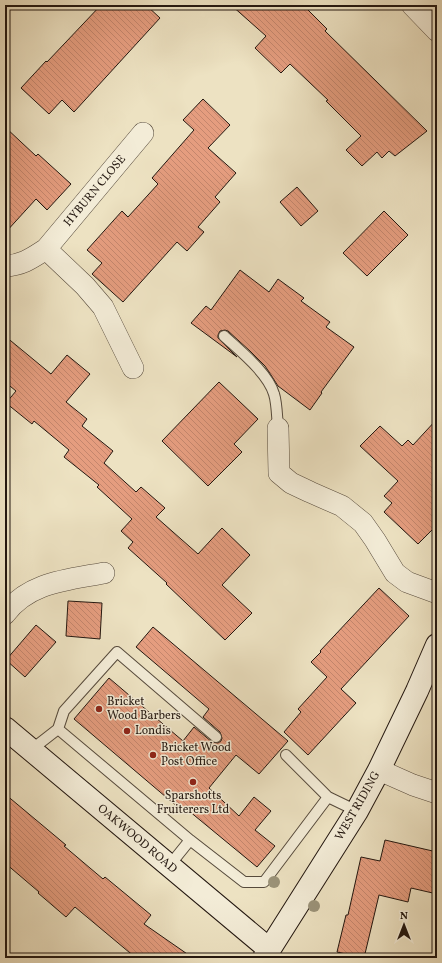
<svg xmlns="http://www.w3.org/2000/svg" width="442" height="963" font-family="Vollkorn,serif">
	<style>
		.building { fill: url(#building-back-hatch); stroke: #231710 }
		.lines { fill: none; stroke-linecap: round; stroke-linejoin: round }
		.lane-casing { stroke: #564a3c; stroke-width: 12 }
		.street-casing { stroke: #564a3c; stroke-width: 22 }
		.secondary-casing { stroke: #231710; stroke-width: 24 }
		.lane { stroke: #f3ecd7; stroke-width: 10 }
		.street { stroke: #f3ecd7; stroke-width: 21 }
		.secondary { stroke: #f3ecd7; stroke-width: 22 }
		.tree { fill: #9b9379 }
		.poi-dot { fill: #8f2418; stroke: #f3ecd7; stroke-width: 1.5 }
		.labels { text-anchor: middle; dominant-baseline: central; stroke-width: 3; stroke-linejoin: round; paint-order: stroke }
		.street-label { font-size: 12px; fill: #231710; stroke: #f3ecd7 }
		.poi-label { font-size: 12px; fill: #231710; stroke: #f3ecd7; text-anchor: start }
	</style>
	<defs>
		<pattern id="building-back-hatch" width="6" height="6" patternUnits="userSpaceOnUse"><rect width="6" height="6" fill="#e59d7f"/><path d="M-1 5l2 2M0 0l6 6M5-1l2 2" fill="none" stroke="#c4866d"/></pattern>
	</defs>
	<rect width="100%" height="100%" fill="#ede2c2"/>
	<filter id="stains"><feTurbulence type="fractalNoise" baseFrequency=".005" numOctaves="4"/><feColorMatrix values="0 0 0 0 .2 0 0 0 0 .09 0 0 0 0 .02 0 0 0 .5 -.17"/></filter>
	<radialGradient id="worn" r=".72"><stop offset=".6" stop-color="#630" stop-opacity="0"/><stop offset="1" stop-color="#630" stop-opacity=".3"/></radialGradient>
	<path class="building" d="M101,5H146L160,18L74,112L62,100L49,114L21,88L46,61L47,62Z
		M231,5H303L327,29L325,31L427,131L395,156L389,151L382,158L377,152L362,166L346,150L361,136L326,101L328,100L290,64L281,73L255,48L266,36Z
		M203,99L230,125L208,148L236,173L215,197L220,202L198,227L204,232L187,251L177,242L123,302L92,274L102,263L87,250L122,211L128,217L158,184L152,178L194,130L183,120Z
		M5,127L36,156L38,154L71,184L47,210L36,199L5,233Z
		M297,187L318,211L301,226L280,202Z
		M384,211L408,235L367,276L343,253Z
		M240,270L269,292L278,279L304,298L301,301L330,322L326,327L354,347L321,392L322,393L310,410L278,386L271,375L265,366L250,351L228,331L225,330L220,331L218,335V338L237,357L191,323L206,306L211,310Z
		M5,336L51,374L67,355L90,374L66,402L87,419L82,426L113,451L104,463L136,492L141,487L165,508L156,517L198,554L222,528L250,555L222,585L252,613L225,640L166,584L167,583L128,548L133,542L121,531L132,519L97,487L99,485L64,457L69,450L34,421L32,424L6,403L16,391L5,382Z
		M219,382L258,419L234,444L242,452L208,486L162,441Z
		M437,419V525L418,544L384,512L392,503L384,496L398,481L360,446L380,426L402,446L408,440L413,445Z
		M379,588L409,616L341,689L356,703L308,755L284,732L301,712L298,709L327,677L311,662L321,652L320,651Z
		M68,601L102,603L100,639L66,636Z
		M36,625L56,642L25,677L6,660Z
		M153,627L288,741L259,774L236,755L209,788L239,816L254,797L271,811L255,830L275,846L257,867L189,811L186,814L74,719L109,678L183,741L194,727L212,742L218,743L221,741L222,738L220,732L203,717L209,709L136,647Z
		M5,794L66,845L64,846L103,879L105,877L151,915L144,924L193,958H136L75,907L66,917L38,893L39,892L5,863Z
		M385,840L437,852V894L411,888L408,902L379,895L364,958L337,952L346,915H348L361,857L380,861Z"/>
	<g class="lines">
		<g class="lane-casing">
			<path id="lane" d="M224,336C240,351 268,373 274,394C277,403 277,418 278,428
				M58,729L64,711L117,652L216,737
				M31,750L58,729L190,840L169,866
				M286,755L328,797L357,811
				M190,840L244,882H264L328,797"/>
		</g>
		<g class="street-casing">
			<path id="street" d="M412,5L437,31
				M46,249L85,286L103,307L133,368
				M5,266C23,265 32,258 46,249L143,133
				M278,428L279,473L291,483L310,492L342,506L363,523L375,540L395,573L407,582L437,593
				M5,614C29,582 67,580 104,573
				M379,770L413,785L437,793"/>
		</g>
		<g class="secondary-casing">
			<path id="secondary" d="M5,728L270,950
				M264,958L357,811L379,770L417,691L437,645"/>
		</g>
		<use href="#lane" class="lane"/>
		<use href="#street" class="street"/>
		<use href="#secondary" class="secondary"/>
	</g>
	<g class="tree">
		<circle cx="274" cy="882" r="6"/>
		<circle cx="314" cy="906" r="6"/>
	</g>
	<g class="poi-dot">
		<circle cx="99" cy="709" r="4"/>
		<circle cx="127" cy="731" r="4"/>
		<circle cx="153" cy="755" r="4"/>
		<circle cx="193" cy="782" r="4"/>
	</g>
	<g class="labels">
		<g class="street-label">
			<text transform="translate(95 191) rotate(-50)">HYBURN CLOSE</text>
			<text transform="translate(358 806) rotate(-60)">WEST RIDING</text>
			<text transform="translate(137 839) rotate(40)">OAKWOOD ROAD</text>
		</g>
		<g class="poi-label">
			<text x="107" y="702">Bricket<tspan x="107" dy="14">Wood Barbers</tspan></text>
			<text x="135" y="731">Londis</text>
			<text x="161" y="748">Bricket Wood<tspan x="161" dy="14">Post Office</tspan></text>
			<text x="193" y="796" text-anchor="middle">Sparshotts<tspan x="193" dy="14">Fruiterers Ltd</tspan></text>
		</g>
	</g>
	<rect width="442" height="963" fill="none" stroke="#ede2c2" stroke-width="20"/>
	<rect x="6" y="6" width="430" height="951" fill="none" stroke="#231710" stroke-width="2"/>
	<rect x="10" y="10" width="422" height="943" fill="none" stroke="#231710"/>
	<g transform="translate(404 925)" stroke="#f3ecd7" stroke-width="3" paint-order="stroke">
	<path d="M0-3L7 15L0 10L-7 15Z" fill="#231710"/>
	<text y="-6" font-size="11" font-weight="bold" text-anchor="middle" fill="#231710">N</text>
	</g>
	<rect width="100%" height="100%" filter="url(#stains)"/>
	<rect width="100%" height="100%" fill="url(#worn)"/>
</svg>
